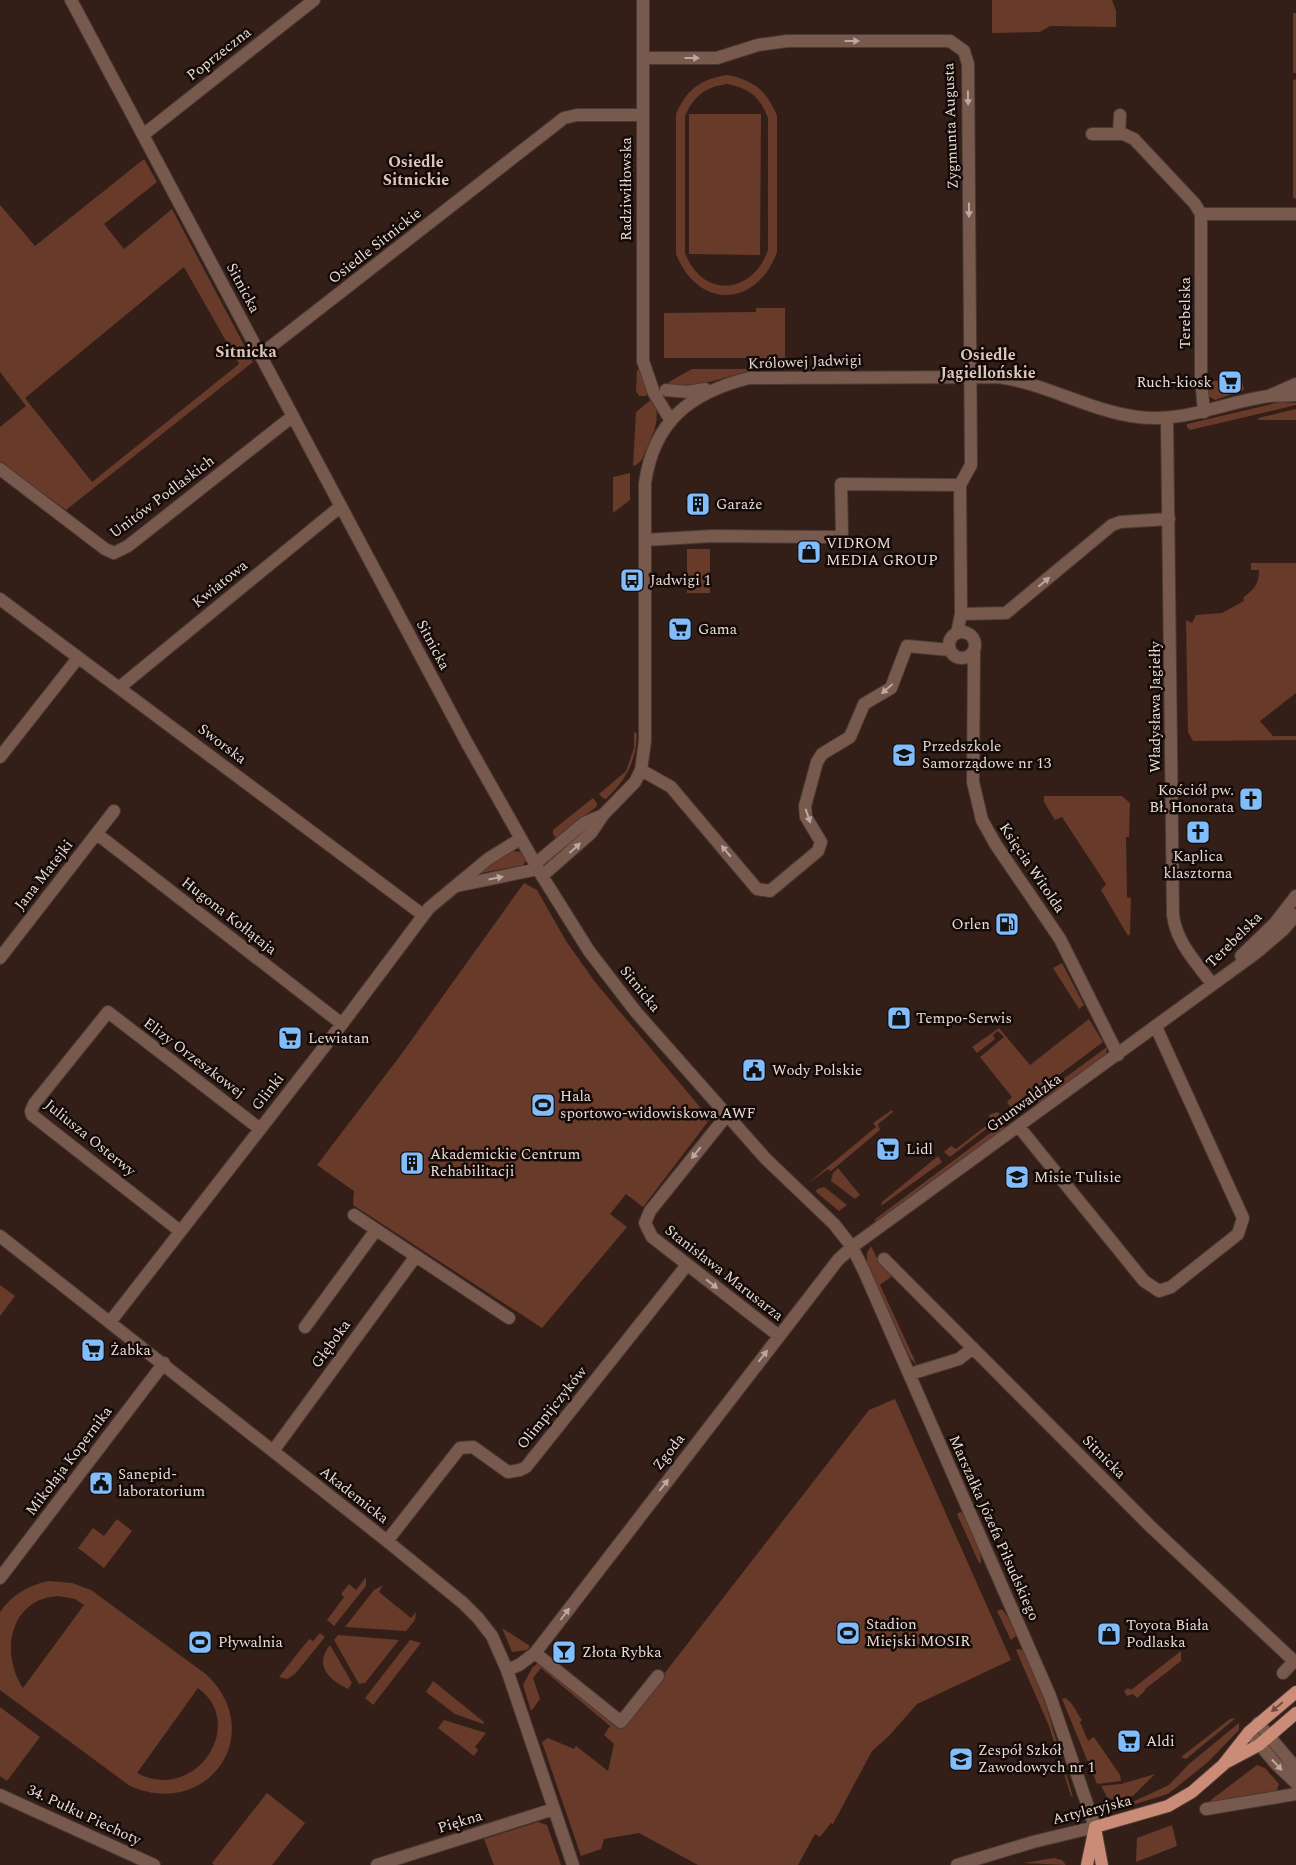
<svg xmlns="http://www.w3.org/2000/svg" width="1296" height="1865" font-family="Spectral,serif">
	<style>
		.green { fill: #683a2a; fill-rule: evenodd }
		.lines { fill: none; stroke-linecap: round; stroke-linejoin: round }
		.minor-casing { stroke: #4d3933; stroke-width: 14 }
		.major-casing { stroke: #4d3933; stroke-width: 14 }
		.minor { stroke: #77594e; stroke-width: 12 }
		.major { stroke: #ca8c77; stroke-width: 12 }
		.oneway { fill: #bca8a0 }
		.oneway2 { fill: #6f4c40 }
		.labels { text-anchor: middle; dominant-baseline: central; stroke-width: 5; stroke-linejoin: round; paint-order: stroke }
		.street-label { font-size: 15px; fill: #eadcd7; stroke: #140b08 }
		.poi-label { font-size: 15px; fill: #eadcd7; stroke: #140b08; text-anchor: start }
		.neighbourhood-label { font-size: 16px; font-weight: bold; fill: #e0c5bb; stroke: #140b08 }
	</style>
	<rect width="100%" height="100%" fill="#331f18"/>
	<path class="green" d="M992,0H1112L1116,11V27L1050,26L1040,32L992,33Z
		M1293,13H1296V73H1293Z
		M727,75C754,80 767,91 777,116V252C757,308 698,310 676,254V114C687,89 701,79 727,75ZM727,84C749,88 760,97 768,118V250C752,296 702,298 685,253V116C694,96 705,87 727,84Z
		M1296,79V199L1293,198V80Z
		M689,114H761L760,255L689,254Z
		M144,159L157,182L104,224L124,249L172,209L253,362L66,510L0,462V427L26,406L0,372V205L35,246ZM184,267L239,364L92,482L25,398Z
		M756,308H785V358H664V313L756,312Z
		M692,369H748L746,372L691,387L667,385L669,382Z
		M637,370H641L650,392L645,396H639L636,391Z
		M1206,381H1242L1244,390L1215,400L1208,396Z
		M653,398C661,418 655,429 647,448C643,456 643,463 633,466L636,412Z
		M1280,402L1296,403V405L1190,430L1187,427V424Z
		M1296,409V420H1259L1258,418Z
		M630,473V500L613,513V477Z
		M687,549H710V593H687Z
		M1251,563H1296V693L1260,721L1273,736H1296V740L1193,741L1188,732L1186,620L1192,623L1196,615L1222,613L1244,601L1243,598C1254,589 1259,585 1259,570H1251Z
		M634,731L637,734C636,762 626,780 606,799L603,798L599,794L626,771L634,748Z
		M1044,796H1122L1130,803L1129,837H1126L1127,897L1131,898L1130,934L1128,936L1101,890L1106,884L1062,817L1055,820L1044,802Z
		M593,798L597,803V806L557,839L553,834V830Z
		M513,851L522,852L527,860L523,865L481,873L499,857Z
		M524,883L537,890L566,941L595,982L710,1119L643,1207L626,1194L610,1214L627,1227L542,1328L353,1205L354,1191L317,1165L400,1056Z
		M1062,963L1084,1005L1079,1009L1053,968Z
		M1089,1019L1103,1042L1012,1110L1007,1102L1012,1097L980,1057L1004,1037L998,1031L993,1035L995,1039L977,1053L972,1047L999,1028L1030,1065Z
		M1107,1047L1106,1054L1103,1058L1040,1105L1036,1099Z
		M892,1110L893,1112L878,1124L880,1130L831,1171L828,1169L807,1184L876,1127L873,1123Z
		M997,1112L1003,1116L950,1157L944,1152L951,1146L956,1149L991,1122L989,1115Z
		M1005,1122L1004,1130L876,1221L874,1220Z
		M938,1156L942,1162L881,1206L882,1202Z
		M838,1168L860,1195L855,1199L831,1181L833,1173Z
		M824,1187L827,1189L847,1205L839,1211L816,1192L817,1189Z
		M871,1246L877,1258L943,1321L944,1329L892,1276L880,1285L917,1365L910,1358L867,1264V1253Z
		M0,1285L15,1296L0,1316Z
		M895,1399L1011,1660L917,1704L889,1736L872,1751L833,1824L831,1823L820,1837L815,1834L798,1865H698L639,1833L604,1839L601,1849L581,1856L542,1742L548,1738L574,1749L576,1746L608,1771L614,1744L604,1735L610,1726L541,1668L533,1678L540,1699L531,1711L523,1685L532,1668L541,1660L622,1728L869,1410Z
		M960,1512L963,1513L980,1550L981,1563H979L957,1514Z
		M117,1519L132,1531L104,1568L78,1548L93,1528L104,1536Z
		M366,1577V1586L334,1626L327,1620L344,1597L341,1594L349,1584L356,1590Z
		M49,1581L72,1583L91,1590L207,1675C268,1734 207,1820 130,1786L0,1690V1612C12,1595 28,1585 49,1581ZM58,1596L75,1599L84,1605L23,1688C0,1654 9,1599 58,1596ZM198,1688C248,1724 195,1804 137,1773Z
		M383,1585L379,1592L411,1618L416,1612L415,1620L406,1631L345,1627L374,1590Z
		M1002,1609L1012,1623L1017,1635L1011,1640L997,1611Z
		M502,1628L530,1646L527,1650L512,1652Z
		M320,1633L325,1637L295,1674L287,1679L279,1677L309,1639L313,1641Z
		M338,1635L399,1640L365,1683L359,1684L334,1640Z
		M410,1640L421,1643L373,1705L365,1698Z
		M330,1645L352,1683L348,1689C328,1679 314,1666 330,1645Z
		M1019,1649L1024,1651L1043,1695L1073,1797L1071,1796L1049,1726L1016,1650Z
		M1181,1651V1661L1144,1690L1145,1691L1137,1698L1133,1694L1127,1696L1124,1691L1128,1688L1131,1690Z
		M433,1681L484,1722L483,1724L455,1714L426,1692Z
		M1065,1698C1074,1703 1076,1713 1082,1720L1080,1722L1088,1741L1094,1737L1120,1775L1121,1781L1097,1784L1062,1699Z
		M0,1707L40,1737L7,1781L0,1776Z
		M1236,1718L1186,1759L1181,1757L1230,1719Z
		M444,1720L486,1733L475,1747L478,1750L474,1756L438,1728Z
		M1239,1723V1730L1208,1762L1168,1794L1132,1805L1130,1803L1169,1785L1189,1764Z
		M1257,1765L1265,1768L1279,1784L1276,1792L1207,1803Z
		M1155,1774L1133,1796L1112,1800L1107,1797L1101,1786L1121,1784Z
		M267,1793L305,1823L272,1865H214L212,1863Z
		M538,1822L547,1825L561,1865H494L484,1839Z
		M1172,1825L1177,1846L1136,1862L1137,1838Z
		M1054,1858L1062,1860L1066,1865L1023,1863Z"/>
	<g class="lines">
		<g class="minor-casing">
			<path id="minor" d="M71,0L467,743L542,876L589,951L636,1012L766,1159L834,1224L852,1247L864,1271L1050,1696L1095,1827L1033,1842L957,1865
				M643,0V361L654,393L671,421
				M643,58H717L758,45L787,41H950L964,51L968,64L971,465L960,485L961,614L957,633
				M1092,134H1123L1134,139L1195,204L1201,214
				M1119,134L1120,115
				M143,135L314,0
				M1201,214V378L1204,412
				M1201,214H1296
				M260,355L564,118L577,115H643
				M666,390L688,392L705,389
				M1271,395L1296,384
				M1167,419L1173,915C1176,942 1196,962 1212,984
				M0,469L105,549L114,553L128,546L293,416
				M645,540L712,536L837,537L842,534L841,484L960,485
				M0,599L423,915
				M961,614L1006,613L1112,525L1120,522L1169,519
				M949 645a13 13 0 1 1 26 0a13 13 0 1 1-26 0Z
				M974,651L973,782L982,820L996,845L1060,939L1118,1055
				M120,687L341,506
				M0,757L78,658
				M641,770L671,787L757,889L770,891L818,851L821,842L806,817L805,806L817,762L822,754L850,737L864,704L891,688L907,646L950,650
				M97,834L342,1024
				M535,864L584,823L603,815
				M542,876L591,833L603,815L635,782L641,770L645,741V483C654,421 690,393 749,378L999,377C1047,384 1090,411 1138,417C1185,423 1224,402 1269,396C1278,395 1287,396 1296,395
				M456,886L538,869
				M1241,956L1275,923L1296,896
				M0,958L114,811
				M727,1115L650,1211L645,1223L652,1237L779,1336
				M1019,1127L1144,1281L1159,1291L1171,1287L1238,1234L1243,1218L1156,1027
				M354,1215L509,1318
				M180,1231L32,1115L31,1111L34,1104L108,1012L260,1129
				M0,1236L387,1541L463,1603L478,1618L492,1636L507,1670L573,1865
				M884,1259L1150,1526L1294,1661L1283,1673
				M110,1322L342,1024L429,908L488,859L520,839
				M305,1327L376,1230
				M910,1374L959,1359L973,1348
				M273,1451L416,1256
				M387,1541L460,1448L473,1447L508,1472L520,1470L526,1467L687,1265
				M0,1578L164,1363
				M535,1653L621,1722L658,1676
				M507,1670L519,1665L535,1653L838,1260L852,1247L1256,953L1283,930L1296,915
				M1258,1723L1296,1768
				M1249,1732L1276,1764L1296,1783
				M0,1795L154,1865
				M1206,1809L1296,1794
				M377,1865L554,1809"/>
		</g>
		<g class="major-casing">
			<path id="major" d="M1227,1762L1259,1745L1296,1713
				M1095,1827L1168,1806L1192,1792L1223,1765L1249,1732L1296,1692
				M1096,1833L1102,1865
				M1087,1865L1095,1827"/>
		</g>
		<use href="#minor" class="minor"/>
		<use href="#major" class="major"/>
	</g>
	<defs><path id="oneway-solid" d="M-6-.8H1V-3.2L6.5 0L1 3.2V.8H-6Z" transform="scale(1.25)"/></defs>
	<g class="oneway">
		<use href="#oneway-solid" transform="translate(852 41)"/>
		<use href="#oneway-solid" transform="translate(692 58)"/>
		<use href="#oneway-solid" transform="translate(968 98) rotate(89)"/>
		<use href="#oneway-solid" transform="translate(969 210) rotate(90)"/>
		<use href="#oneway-solid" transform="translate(1044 582) rotate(-40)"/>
		<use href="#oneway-solid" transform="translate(887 689) rotate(139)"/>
		<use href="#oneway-solid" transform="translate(808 816) rotate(71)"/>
		<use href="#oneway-solid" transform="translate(575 848) rotate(-42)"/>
		<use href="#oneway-solid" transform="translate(726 851) rotate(-130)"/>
		<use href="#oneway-solid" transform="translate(496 878) rotate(-11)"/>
		<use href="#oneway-solid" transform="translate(696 1153) rotate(129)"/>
		<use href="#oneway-solid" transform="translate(712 1284) rotate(38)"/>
		<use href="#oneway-solid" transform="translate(763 1356) rotate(-52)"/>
		<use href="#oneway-solid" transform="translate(664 1485) rotate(-52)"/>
		<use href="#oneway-solid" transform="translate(565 1614) rotate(-53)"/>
		<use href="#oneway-solid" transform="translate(1277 1765) rotate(47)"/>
	</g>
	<use class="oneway2" href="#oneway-solid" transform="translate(1277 1707) rotate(140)"/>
	<defs>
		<g id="supermarket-square" transform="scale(1.25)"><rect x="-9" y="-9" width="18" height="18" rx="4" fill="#81bdfa" stroke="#140b08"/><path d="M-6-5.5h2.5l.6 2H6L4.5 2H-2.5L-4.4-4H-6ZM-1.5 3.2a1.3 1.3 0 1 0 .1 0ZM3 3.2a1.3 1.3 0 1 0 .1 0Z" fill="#111"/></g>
		<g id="building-square" transform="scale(1.25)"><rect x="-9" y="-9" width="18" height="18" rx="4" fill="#81bdfa" stroke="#140b08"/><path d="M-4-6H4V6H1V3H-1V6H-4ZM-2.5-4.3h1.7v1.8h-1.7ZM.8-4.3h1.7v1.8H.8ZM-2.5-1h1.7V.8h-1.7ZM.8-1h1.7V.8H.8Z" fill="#111"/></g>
		<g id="shop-square" transform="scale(1.25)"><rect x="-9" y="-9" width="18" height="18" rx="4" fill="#81bdfa" stroke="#140b08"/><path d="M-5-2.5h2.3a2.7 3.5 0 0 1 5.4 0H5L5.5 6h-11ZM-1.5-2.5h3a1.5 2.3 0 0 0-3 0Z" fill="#111"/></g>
		<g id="bus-square" transform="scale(1.25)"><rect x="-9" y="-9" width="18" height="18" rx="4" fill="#81bdfa" stroke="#140b08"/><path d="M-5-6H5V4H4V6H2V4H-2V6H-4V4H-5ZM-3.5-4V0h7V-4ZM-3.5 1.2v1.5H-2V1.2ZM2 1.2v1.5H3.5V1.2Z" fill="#111"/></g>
		<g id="school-square" transform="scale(1.25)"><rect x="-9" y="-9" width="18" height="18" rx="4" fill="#81bdfa" stroke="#140b08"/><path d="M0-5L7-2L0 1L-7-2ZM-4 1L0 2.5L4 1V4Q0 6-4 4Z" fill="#111"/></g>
		<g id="church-square" transform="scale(1.25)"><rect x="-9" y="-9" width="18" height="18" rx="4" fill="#81bdfa" stroke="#140b08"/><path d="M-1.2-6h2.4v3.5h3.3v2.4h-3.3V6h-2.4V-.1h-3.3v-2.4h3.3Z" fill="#111"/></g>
		<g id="fuel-square" transform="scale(1.25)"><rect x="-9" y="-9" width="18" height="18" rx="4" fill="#81bdfa" stroke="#140b08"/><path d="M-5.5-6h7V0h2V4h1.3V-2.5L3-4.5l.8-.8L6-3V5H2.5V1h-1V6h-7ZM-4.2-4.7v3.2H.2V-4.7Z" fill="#111"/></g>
		<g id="civic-square" transform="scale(1.25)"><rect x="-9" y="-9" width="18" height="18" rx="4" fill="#81bdfa" stroke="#140b08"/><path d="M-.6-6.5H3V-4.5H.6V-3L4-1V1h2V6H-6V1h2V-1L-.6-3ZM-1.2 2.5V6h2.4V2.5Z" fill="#111"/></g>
		<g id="stadium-square" transform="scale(1.25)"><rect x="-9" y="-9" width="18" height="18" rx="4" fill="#81bdfa" stroke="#140b08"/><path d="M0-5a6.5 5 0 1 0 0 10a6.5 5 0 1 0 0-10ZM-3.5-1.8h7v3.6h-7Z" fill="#111"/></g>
		<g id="bar-square" transform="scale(1.25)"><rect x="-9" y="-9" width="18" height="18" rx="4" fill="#81bdfa" stroke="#140b08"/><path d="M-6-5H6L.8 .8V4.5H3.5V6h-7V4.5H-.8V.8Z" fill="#111"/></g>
	</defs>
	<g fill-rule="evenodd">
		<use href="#supermarket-square" x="1230" y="382"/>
		<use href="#building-square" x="698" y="504"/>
		<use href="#shop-square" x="809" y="552"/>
		<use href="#bus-square" x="632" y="580"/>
		<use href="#supermarket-square" x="680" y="629"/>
		<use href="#school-square" x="904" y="755"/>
		<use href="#church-square" x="1251" y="799"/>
		<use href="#church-square" x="1198" y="832"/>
		<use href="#fuel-square" x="1007" y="924"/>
		<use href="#shop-square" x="899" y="1018"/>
		<use href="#supermarket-square" x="290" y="1038"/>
		<use href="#civic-square" x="754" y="1070"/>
		<use href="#stadium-square" x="543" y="1105"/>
		<use href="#supermarket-square" x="888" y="1149"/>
		<use href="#building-square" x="412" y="1163"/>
		<use href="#school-square" x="1017" y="1177"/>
		<use href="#supermarket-square" x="93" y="1350"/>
		<use href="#civic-square" x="101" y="1483"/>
		<use href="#stadium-square" x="848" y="1633"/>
		<use href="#shop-square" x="1109" y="1634"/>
		<use href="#stadium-square" x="200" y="1642"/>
		<use href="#bar-square" x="564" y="1652"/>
		<use href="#supermarket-square" x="1129" y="1741"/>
		<use href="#school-square" x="961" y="1759"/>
	</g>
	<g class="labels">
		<g class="street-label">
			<text transform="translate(219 54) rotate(-38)">Poprzeczna</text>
			<text transform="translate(951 126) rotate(-92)">Zygmunta Augusta</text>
			<text transform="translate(626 189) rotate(-90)">Radziwiłłowska</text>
			<text transform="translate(375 246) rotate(-38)">Osiedle Sitnickie</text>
			<text transform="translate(243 288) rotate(62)">Sitnicka</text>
			<text transform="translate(1185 313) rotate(-90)">Terebelska</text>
			<text transform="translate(805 362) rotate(-2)">Królowej Jadwigi</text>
			<text transform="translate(162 497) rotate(-37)">Unitów Podlaskich</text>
			<text transform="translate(220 584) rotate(-39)">Kwiatowa</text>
			<text transform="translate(433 645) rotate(62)">Sitnicka</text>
			<text transform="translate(1155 707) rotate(-90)">Władysława Jagiełły</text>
			<text transform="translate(222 744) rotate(37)">Sworska</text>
			<text transform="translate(1032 868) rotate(56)">Księcia Witolda</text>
			<text transform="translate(44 875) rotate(-52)">Jana Matejki</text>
			<text transform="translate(229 916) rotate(38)">Hugona Kołłątaja</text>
			<text transform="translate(1234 940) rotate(-45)">Terebelska</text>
			<text transform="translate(640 989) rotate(51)">Sitnicka</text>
			<text transform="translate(194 1058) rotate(37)">Elizy Orzeszkowej</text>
			<text transform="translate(268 1092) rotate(-52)">Glinki</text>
			<text transform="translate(1024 1103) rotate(-36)">Grunwaldzka</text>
			<text transform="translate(90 1138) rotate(39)">Juliusza Osterwy</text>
			<text transform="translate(724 1273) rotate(38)">Stanisława Marusarza</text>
			<text transform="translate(331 1344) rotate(-54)">Głęboka</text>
			<text transform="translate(552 1408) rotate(-51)">Olimpijczyków</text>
			<text transform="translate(669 1452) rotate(-52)">Zgoda</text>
			<text transform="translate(1104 1457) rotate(45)">Sitnicka</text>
			<text transform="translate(69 1461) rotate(-53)">Mikołaja Kopernika</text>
			<text transform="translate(354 1495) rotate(38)">Akademicka</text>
			<text transform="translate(994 1528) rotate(66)">Marszałka Józefa Piłsudskiego</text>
			<text transform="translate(1092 1810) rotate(-14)">Artyleryjska</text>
			<text transform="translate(84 1815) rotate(25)">34. Pułku Piechoty</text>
			<text transform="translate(460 1822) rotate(-17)">Piękna</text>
		</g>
		<g class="poi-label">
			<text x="1212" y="382" text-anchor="end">Ruch-kiosk</text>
			<text x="716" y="504">Garaże</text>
			<text x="826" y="543">VIDROM<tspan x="826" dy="17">MEDIA GROUP</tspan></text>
			<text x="650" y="580">Jadwigi 1</text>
			<text x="698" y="629">Gama</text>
			<text x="922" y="746">Przedszkole<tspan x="922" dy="17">Samorządowe nr 13</tspan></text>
			<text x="1234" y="790" text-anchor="end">Kościół pw.<tspan x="1234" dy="17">Bł. Honorata</tspan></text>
			<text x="1198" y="856" text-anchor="middle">Kaplica<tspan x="1198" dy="17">klasztorna</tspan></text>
			<text x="990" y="924" text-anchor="end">Orlen</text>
			<text x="916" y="1018">Tempo-Serwis</text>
			<text x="308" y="1038">Lewiatan</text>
			<text x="772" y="1070">Wody Polskie</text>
			<text x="560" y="1096">Hala<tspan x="560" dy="17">sportowo-widowiskowa AWF</tspan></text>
			<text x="906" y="1149">Lidl</text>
			<text x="430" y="1154">Akademickie Centrum<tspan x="430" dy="17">Rehabilitacji</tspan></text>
			<text x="1034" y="1177">Misie Tulisie</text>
			<text x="110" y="1350">Żabka</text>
			<text x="118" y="1474">Sanepid-<tspan x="118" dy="17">laboratorium</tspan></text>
			<text x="866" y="1624">Stadion<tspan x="866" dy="17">Miejski MOSIR</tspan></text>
			<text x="1126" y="1625">Toyota Biała<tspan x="1126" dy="17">Podlaska</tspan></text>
			<text x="218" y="1642">Pływalnia</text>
			<text x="582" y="1652">Złota Rybka</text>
			<text x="1146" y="1741">Aldi</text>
			<text x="978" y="1750">Zespół Szkół<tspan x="978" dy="17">Zawodowych nr 1</tspan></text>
		</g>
		<g class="neighbourhood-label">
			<text x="416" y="162">Osiedle<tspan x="416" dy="18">Sitnickie</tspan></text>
			<text x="246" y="352">Sitnicka</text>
			<text x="988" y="355">Osiedle<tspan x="988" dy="18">Jagiellońskie</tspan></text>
		</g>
	</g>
</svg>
